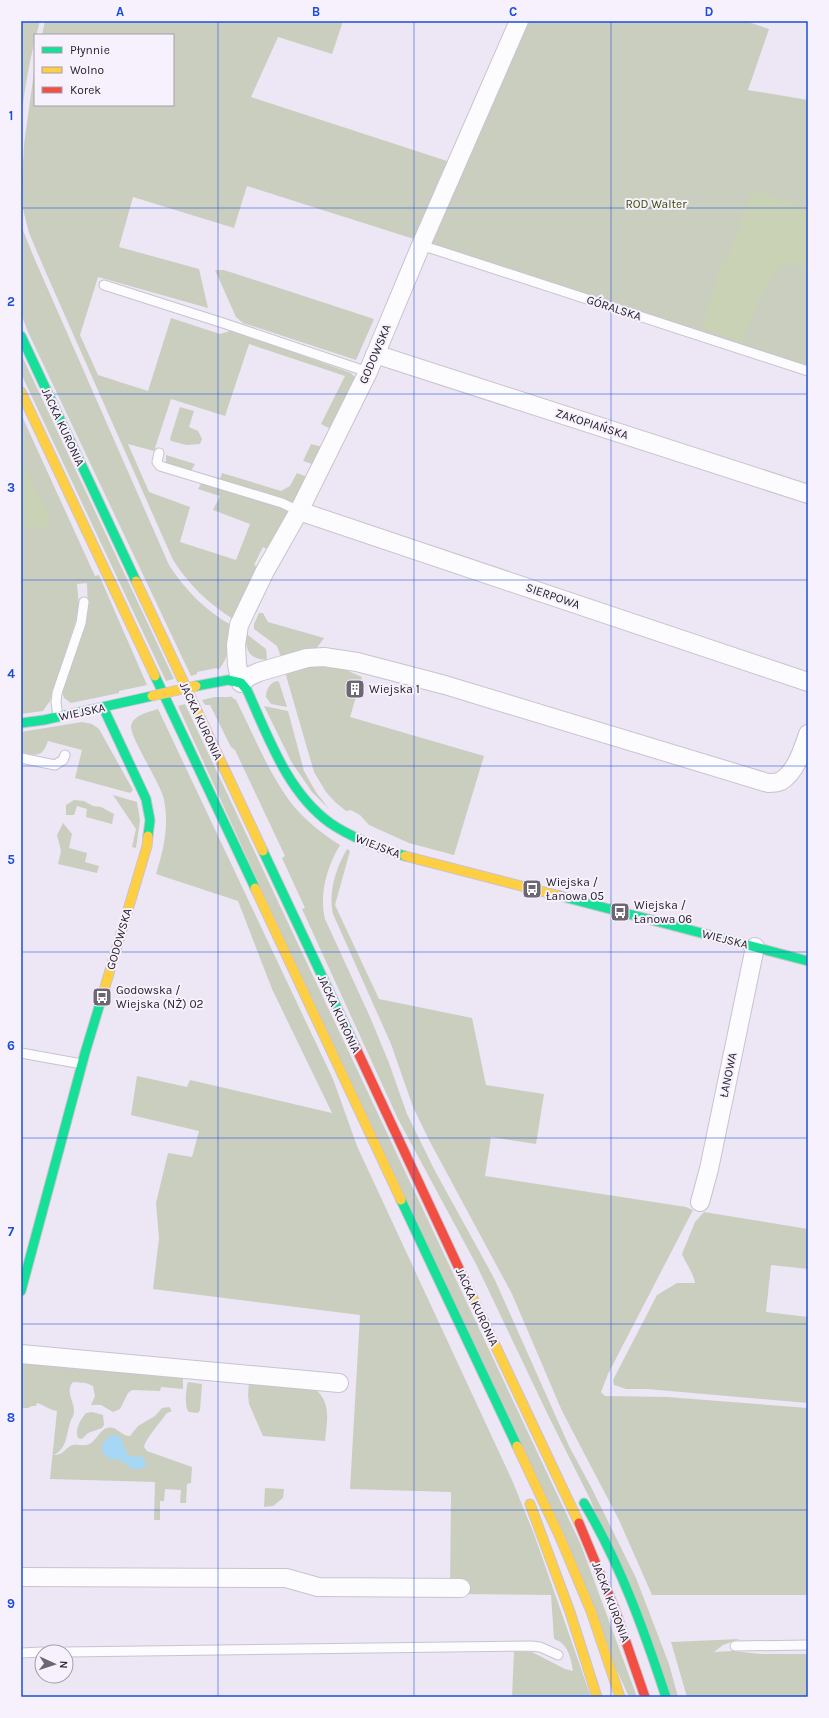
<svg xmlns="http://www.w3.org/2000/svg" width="829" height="1718" font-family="Karla,sans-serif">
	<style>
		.green { fill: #cacebf }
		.forest { fill: #c9d2b5 }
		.water { fill: #a6d7f5 }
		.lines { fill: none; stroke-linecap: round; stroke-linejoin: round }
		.lane-casing { stroke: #c9c3cf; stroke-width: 11 }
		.street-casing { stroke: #c9c3cf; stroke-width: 20 }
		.fast-casing { stroke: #c9c3cf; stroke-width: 11 }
		.slow-casing { stroke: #c9c3cf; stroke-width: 11 }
		.jam-casing { stroke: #c9c3cf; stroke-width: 11 }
		.lane { stroke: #fcfbfe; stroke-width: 9 }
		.street { stroke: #fcfbfe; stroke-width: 18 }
		.fast { stroke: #16e098; stroke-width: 9 }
		.slow { stroke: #ffcf43; stroke-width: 9 }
		.jam { stroke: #f24e42; stroke-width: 9 }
		.slow-bridge-casing { stroke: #c9c3cf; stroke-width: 11; stroke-linecap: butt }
		.slow-bridge { stroke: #ffcf43; stroke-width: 9 }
		.grid { fill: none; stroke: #1d4ed8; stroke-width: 1; stroke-opacity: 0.55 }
		.labels { text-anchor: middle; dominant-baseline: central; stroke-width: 4; stroke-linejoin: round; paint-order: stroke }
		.park-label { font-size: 12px; fill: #384a00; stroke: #f6f1fc }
		.street-label { font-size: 12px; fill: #28232d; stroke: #f6f1fc }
		.poi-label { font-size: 12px; fill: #28232d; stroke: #f6f1fc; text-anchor: start }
		.neatline { fill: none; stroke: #1d4ed8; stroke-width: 1.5 }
		.grid-label { font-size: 13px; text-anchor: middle; font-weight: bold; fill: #1d4ed8 }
	</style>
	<rect width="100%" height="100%" fill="#ede6f5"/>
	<path class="green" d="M21,21H40C31,53 24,88 21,123Z
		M45,21H343L332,54L278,37L251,97L447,161L414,239L247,186L234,228L133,197L119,247L199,269L208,308L98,277L80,335L98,375L148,391L171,318L220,334L233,330L351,373L356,378L333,430L321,424L345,376L249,344L225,416L171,399L154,451L128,444L149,492L190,507L180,542L236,560L250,524L213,510L220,496L198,489L202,482L281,507L288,512L269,550L263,547L254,565L258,567L233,619C208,603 189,585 173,560L47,275L29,233L23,209L22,179L24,144L35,65V105H173V35H42Z
		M528,21H745L769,29L748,90L808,100V367L429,244Z
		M21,225L32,253L169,565C186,591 205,610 231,625C229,641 230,658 218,670L217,668L197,672V674L191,676L28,332L21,314Z
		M215,270H224L374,319L356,360L243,323L236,317Z
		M21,354L174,679L166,681L24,380L21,372Z
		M180,407L194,411L189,427L198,431L202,439L200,444L186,445L171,441L170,439Z
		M21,414L95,576L99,575L147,685L119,691V693L71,703L64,698L62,692L88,612L87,583L77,584L79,606L77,617L50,701L43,711L21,714Z
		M311,444L323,447L312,464L303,461Z
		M166,455L195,464L191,471L166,463Z
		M222,473L281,491L290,486L297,473L307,477L293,504L220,479Z
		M259,613H263L268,622L324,638L316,649L281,657L277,646L254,629V624Z
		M246,631H248V635L266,649L267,660C247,659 245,648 246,631Z
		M319,665L341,668L362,677L350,717L484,756L454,855L409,843L369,825L360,815L351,810L346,811L335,802L326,792L314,772L285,672Z
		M277,681L279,682L287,707L271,704L266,697C266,690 270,682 277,681Z
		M230,696L236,700C254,735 271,780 297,810C309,823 324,835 340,845C327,867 319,893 325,919L370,1017L389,1063L407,1114L435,1171L494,1278L569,1446L591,1487L636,1578L669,1664L678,1697H670L590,1499L547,1413L477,1266L398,1119L302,909L305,908L282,858L285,856L235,750L231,747L210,705H205L202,700L215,697H230Z
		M185,704L581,1545L637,1697H629L178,706Z
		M264,706L288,711L304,771L316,792L329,809L312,792L292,763Z
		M158,709L333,1079L357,1146L512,1480L534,1534L591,1697H512L514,1651L532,1652L565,1669L573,1671C571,1658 568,1643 554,1639L551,1595L450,1594L451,1492L350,1489L360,1315L153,1289L159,1238L156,1203L168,1153L192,1157L199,1131L131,1115L137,1076L187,1087L190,1080L332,1113L272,989L238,901L156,874C164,849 170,822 163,796C158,780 130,737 131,726C133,715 149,712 158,709Z
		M82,722L92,724L99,729L133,790L130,793L75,778L82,750L48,741C42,758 36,756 21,752V732Z
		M113,795L137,802L140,820L136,848L132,847L136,829Z
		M74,800L84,801L93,806L101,807L114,814L112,824L86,817L87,809L77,806L74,815H66V805Z
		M63,823L72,834L69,848L87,853L85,862L99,866L97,873L58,864L61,851L57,835Z
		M347,849L350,851L335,905L379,999L472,1018L486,1085L544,1094L536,1144L491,1137L485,1176L686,1207L693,1210L608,1374L601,1392L605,1396L667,1397L808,1408V1595H652L619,1520L562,1411L512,1294L429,1140L413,1107L391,1044L333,914C328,892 336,868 347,849Z
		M704,1212L808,1229V1269L771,1265L766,1312L808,1317V1403L647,1389H626L614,1385L613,1380L657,1295L677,1283H695C693,1272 686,1264 682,1254L695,1222Z
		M21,1364H31L183,1378V1389L161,1387L160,1391L132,1390L128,1393L120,1409L113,1412L101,1405H91L95,1396L93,1386L86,1383L73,1382C65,1391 74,1401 74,1411C74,1416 71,1419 70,1423C66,1436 67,1448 54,1455C65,1455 65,1447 73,1445C79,1444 86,1447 91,1443C97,1439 100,1430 107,1428C117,1425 120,1436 130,1436L138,1426L155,1416L162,1408L169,1407L171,1409V1412H169L166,1414C160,1423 146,1438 144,1447L147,1451L192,1467L191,1483L187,1484L186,1503H180L181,1490L165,1489L164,1501H160V1520H154L155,1482L50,1479L57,1411C49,1410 45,1405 37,1403L36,1406H32L28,1408H21Z
		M188,1382L202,1384L200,1410L198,1413L189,1412C184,1407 186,1389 188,1382Z
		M249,1382L314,1388C332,1402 327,1421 325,1441L263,1436L249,1404L248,1395Z
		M92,1412L103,1415L104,1425L102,1428L88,1433L82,1439L78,1438C74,1430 81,1419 86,1413Z
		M265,1488L284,1489L283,1498L273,1506L264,1507Z
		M740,1639L723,1645L714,1652L733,1651L760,1654H808V1697H687L671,1642Z"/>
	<path class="forest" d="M752,190L808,209V267L791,263L774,273L767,282L742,342L702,328L722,260L728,258Z
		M21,460L51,520L43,528L21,526Z"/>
	<path class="water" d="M116,1435L120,1437L128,1456L144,1457L146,1464L144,1467L136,1470C130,1468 125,1462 120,1460C115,1459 112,1460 107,1457C96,1448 105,1436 116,1435Z"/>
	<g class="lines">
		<g class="lane-casing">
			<path id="lane" d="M421,245L808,371
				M104,285L226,324L368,372
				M159,453L157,462L160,466L282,503L299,511
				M58,717L56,702L57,693L81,623L84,602
				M21,758L55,765L63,760L65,755
				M21,1053L82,1064
				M735,1646L808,1645
				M66,1652L531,1646L540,1647L558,1655
				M21,1653L42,1652"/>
		</g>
		<g class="street-casing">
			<path id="street" d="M519,21L421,245L368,372L299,511L265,571L239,625L236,645L237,665L241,683L250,676L259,672L307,658L324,657L357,662L445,685L768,783C772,783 777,783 781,781C796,772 803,749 808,734
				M375,354L808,494
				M299,511L808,682
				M700,1202L709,1169L755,947
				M21,1354L339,1383
				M21,1577L286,1578L318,1587L461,1588"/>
		</g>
		<g class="fast-casing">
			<path id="fast" d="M21,336L136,581
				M155,676L255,888
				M196,686L228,680L241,683L247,690C268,736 287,792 330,823C352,838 379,848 405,856
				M103,707L146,799L150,820L148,836
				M21,723L44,720L152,696
				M263,851L355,1046
				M560,896L808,961
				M401,1200L517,1446
				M21,1291L85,1053L102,997
				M584,1503C620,1563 644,1630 666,1697"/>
		</g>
		<g class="slow-casing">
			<path id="slow" d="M21,392L155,676
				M136,581L263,851
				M405,856L560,896
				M255,888L401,1200
				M102,997L147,846L148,836
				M471,1294L579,1523
				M517,1446L560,1537L591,1611L620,1697
				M530,1504L570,1612L597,1697"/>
		</g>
		<g class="jam-casing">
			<path id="jam" d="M355,1046L471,1294
				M579,1523L614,1607L645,1697"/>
		</g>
		<use href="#lane" class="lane"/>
		<use href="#street" class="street"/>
		<use href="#fast" class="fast"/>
		<use href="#slow" class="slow"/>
		<use href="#jam" class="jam"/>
		<g class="slow-bridge-casing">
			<path id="slow-bridge" d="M152,696L196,686"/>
		</g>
		<use href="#slow-bridge" class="slow-bridge"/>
	</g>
	<path class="grid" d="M218,21V1697M414,21V1697M611,21V1697M21,208H808M21,394H808M21,580H808M21,766H808M21,952H808M21,1138H808M21,1324H808M21,1510H808"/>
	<defs>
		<g id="building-square" transform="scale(1)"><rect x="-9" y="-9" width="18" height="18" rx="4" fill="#6d6773" stroke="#f6f1fc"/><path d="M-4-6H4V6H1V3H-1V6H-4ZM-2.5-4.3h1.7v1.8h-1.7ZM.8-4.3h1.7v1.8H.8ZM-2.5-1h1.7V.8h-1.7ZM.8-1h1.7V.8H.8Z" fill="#fff"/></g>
		<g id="bus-square" transform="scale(1)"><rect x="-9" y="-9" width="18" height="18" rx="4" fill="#6d6773" stroke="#f6f1fc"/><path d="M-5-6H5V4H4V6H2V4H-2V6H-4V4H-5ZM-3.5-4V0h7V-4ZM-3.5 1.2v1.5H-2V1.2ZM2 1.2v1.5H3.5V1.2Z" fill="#fff"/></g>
	</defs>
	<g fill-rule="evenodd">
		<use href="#building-square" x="355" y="689"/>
		<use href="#bus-square" x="532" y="889"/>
		<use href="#bus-square" x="620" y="912"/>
		<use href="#bus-square" x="102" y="997"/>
	</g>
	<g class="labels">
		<g class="park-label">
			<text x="656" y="204">ROD Walter</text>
		</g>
		<g class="street-label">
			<text transform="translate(614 308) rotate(18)">GÓRALSKA</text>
			<text transform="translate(375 354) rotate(-67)">GODOWSKA</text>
			<text transform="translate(592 424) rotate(18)">ZAKOPIAŃSKA</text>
			<text transform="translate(63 427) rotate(65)">JACKA KURONIA</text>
			<text transform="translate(553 596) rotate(19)">SIERPOWA</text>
			<text transform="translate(82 712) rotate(-12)">WIEJSKA</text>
			<text transform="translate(201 721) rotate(65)">JACKA KURONIA</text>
			<text transform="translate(378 846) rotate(21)">WIEJSKA</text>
			<text transform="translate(119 939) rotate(-74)">GODOWSKA</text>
			<text transform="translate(725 939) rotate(14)">WIEJSKA</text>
			<text transform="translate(339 1014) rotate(65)">JACKA KURONIA</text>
			<text transform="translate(728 1075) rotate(-78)">ŁANOWA</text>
			<text transform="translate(477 1307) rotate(65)">JACKA KURONIA</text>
			<text transform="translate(611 1602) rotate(69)">JACKA KURONIA</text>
		</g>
		<g class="poi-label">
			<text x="369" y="689">Wiejska 1</text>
			<text x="546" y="882">Wiejska /<tspan x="546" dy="14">Łanowa 05</tspan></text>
			<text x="634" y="905">Wiejska /<tspan x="634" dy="14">Łanowa 06</tspan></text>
			<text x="116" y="990">Godowska /<tspan x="116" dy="14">Wiejska (NŻ) 02</tspan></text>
		</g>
	</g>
	<rect width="829" height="1718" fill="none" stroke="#f6f1fc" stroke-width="44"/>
	<rect x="34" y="34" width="140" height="72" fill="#f6f1fc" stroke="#a49fa9"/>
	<rect x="42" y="47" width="20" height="6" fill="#16e098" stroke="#a49fa9"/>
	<text x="70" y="54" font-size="12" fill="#28232d">Płynnie</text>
	<rect x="42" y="67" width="20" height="6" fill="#ffcf43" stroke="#a49fa9"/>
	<text x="70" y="74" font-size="12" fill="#28232d">Wolno</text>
	<rect x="42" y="87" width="20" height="6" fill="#f24e42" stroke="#a49fa9"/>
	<text x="70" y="94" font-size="12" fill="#28232d">Korek</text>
	<g transform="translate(54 1664) rotate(93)"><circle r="19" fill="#f6f1fc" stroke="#a49fa9"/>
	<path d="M0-3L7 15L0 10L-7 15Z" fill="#6d6773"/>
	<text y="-6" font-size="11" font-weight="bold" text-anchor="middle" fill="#28232d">N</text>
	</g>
	<rect x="22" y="22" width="785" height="1674" class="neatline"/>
	<g class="grid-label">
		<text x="120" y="16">A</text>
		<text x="316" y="16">B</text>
		<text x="513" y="16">C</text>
		<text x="709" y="16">D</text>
		<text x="11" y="120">1</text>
		<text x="11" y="306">2</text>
		<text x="11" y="492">3</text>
		<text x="11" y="678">4</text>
		<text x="11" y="864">5</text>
		<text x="11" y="1050">6</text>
		<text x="11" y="1236">7</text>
		<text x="11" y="1422">8</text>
		<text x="11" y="1608">9</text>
	</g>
</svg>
